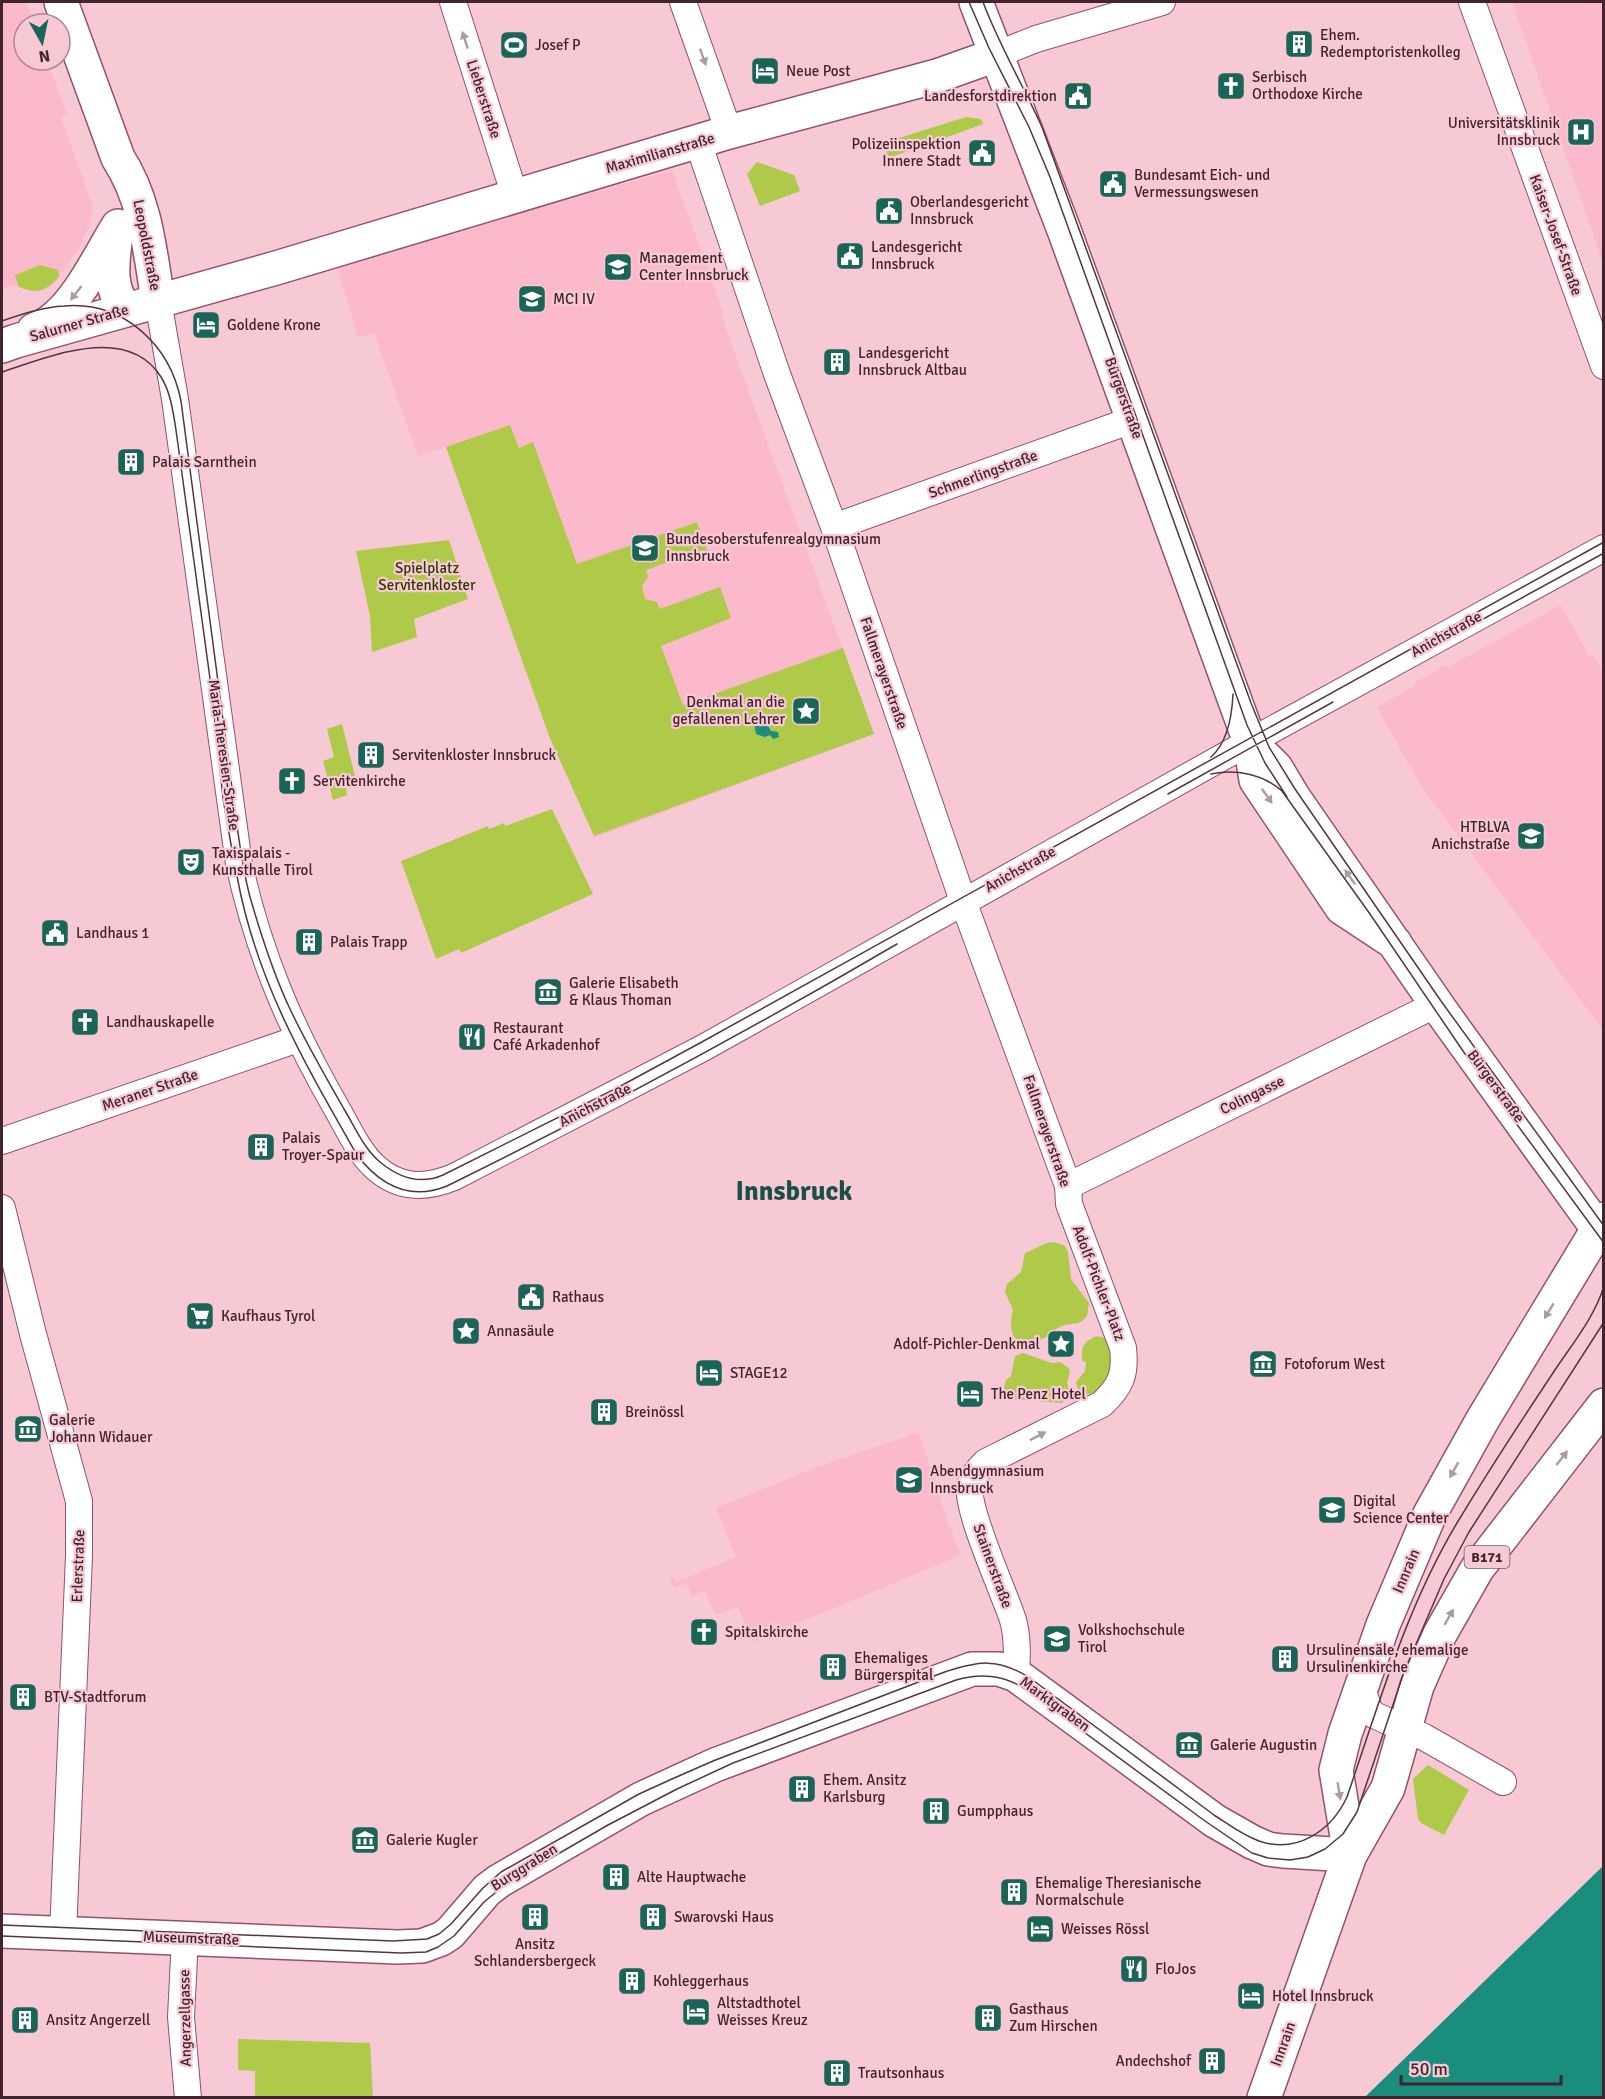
<svg xmlns="http://www.w3.org/2000/svg" width="1605" height="2099" font-family="Signika,sans-serif">
	<style>
		.built { fill: #fcb9cc }
		.green { fill: #afca49 }
		.water { fill: #1b8d7c }
		.lines { fill: none; stroke-linecap: round; stroke-linejoin: round }
		.street-casing { stroke: #945167; stroke-width: 28 }
		.secondary-casing { stroke: #945167; stroke-width: 36 }
		.primary-casing { stroke: #945167; stroke-width: 36 }
		.street { stroke: #fff; stroke-width: 26 }
		.secondary { stroke: #fff; stroke-width: 33 }
		.primary { stroke: #fff; stroke-width: 33 }
		.tram { stroke: #55363f; stroke-width: 1.5 }
		.oneway { fill: #aa9ca0 }
		.labels { text-anchor: middle; dominant-baseline: central; stroke-width: 4.5; stroke-linejoin: round; paint-order: stroke }
		.shield { fill: #f7c9d5; stroke: #78565f; stroke-width: 1.5 }
		.shield-label { font-size: 14px; font-weight: bold; fill: #41242d }
		.poi-label { font-size: 15px; fill: #41242d; stroke: #f7c9d5; text-anchor: start }
		.street-label { font-size: 15px; fill: #41242d; stroke: #f7c9d5 }
		.park-label { font-size: 15px; fill: #2e3800; stroke: #f7c9d5 }
		.town-label { font-size: 27px; font-weight: bold; fill: #195148; stroke: #f7c9d5 }
	</style>
	<rect width="100%" height="100%" fill="#f7c9d5"/>
	<path class="built" d="M2,2H26L35,24H24V60H47L67,114L61,117L92,204V211L89,227L79,248L59,277L49,288L34,292L13,285L2,289Z
		M1512,2H1603V262Z
		M672,170L724,315L722,316L731,343L874,734L594,838L446,447L418,456L374,333L358,337L337,266Z
		M1561,605L1589,656L1592,655L1603,672V1030L1421,786L1377,707L1415,686L1414,683L1446,665L1448,667Z
		M919,1432L948,1523L961,1555L753,1642L738,1607L715,1615L705,1591L692,1596L686,1583L674,1588L670,1578L673,1577L676,1582L736,1557L716,1508L817,1467Z"/>
	<path class="green" d="M966,117L981,119L983,124L889,158L883,143Z
		M757,162L794,175L800,191L760,206L747,174Z
		M40,265L58,270L59,277C44,292 38,294 19,287L15,275Z
		M510,425L519,448L533,442L577,564L697,522L710,559H706L703,550L646,570L648,577L642,586L645,599L657,602L660,609L720,587L731,618L661,646L683,705L843,648L874,734L594,836L549,736L446,447Z
		M449,540L468,599L414,619L417,637L372,652L370,616L356,551Z
		M342,724L357,784L346,788L347,795L333,800L323,761L334,757L327,729Z
		M552,809L593,894L461,953L459,949L436,959L401,861L488,826L489,829L504,823L505,826Z
		M1054,1242L1065,1246L1068,1252L1071,1279L1089,1303L1087,1316L1081,1322C1075,1324 1068,1324 1062,1326C1056,1328 1051,1334 1046,1337C1018,1353 1006,1337 1013,1310L1005,1292L1007,1284L1021,1272L1025,1253L1047,1243Z
		M1097,1336L1105,1338C1109,1344 1112,1349 1112,1356C1113,1369 1104,1395 1088,1394C1084,1393 1081,1391 1078,1390L1076,1382L1085,1371L1086,1363L1082,1360C1081,1346 1084,1341 1097,1336Z
		M1023,1353L1052,1363L1060,1362L1069,1368L1070,1373L1067,1382C1069,1394 1072,1393 1062,1403L1008,1399L1004,1388L1006,1380L1011,1376L1015,1356Z
		M1428,1765L1469,1790L1444,1835L1421,1823L1418,1819L1413,1779Z
		M238,2039L370,2043L373,2097H255V2071L238,2070Z"/>
	<path class="water" d="M761,718H764L771,731L778,732L779,737L773,739L770,735L765,737L756,734L754,724Z
		M1603,1866V2097H1365Z"/>
	<g class="lines">
		<g class="street-casing">
			<path id="street" d="M453,2L515,196
				M683,2L729,132
				M1472,2L1604,366
				M996,55L1036,39L1162,2
				M698,142L777,374L834,527L963,901L1068,1186L1069,1204L1123,1348C1126,1374 1121,1386 1102,1404L986,1462C979,1469 973,1475 970,1485C965,1508 1004,1592 1013,1620C1018,1638 1017,1657 1016,1675
				M158,301L175,399L239,864C259,955 291,1029 337,1109C348,1128 358,1151 374,1166C398,1189 425,1189 454,1177L703,1048L1253,740L1604,548
				M834,527L1132,420
				M2,1141L298,1039
				M1068,1186L1437,1004
				M2,1208L33,1334L79,1501V1556L63,1933
				M1361,1685L1369,1710L1374,1715L1424,1737L1503,1782
				M185,1938L181,2017L188,2098"/>
		</g>
		<g class="secondary-casing">
			<path id="secondary" d="M61,2L118,158C146,201 150,251 158,301
				M976,2L1064,230L1250,742L1256,780L1342,908L1395,943
				M116,234C113,261 107,289 127,310
				M34,330C40,328 46,325 51,321C78,302 100,255 118,226
				M2,346L16,341L276,268L729,132L937,76L996,55
				M1250,742L1276,768L1294,798L1442,1012L1598,1229
				M2,1931L397,1947L422,1946L441,1939L450,1933L487,1890L499,1881L641,1799L715,1765L972,1669H999L1016,1675L1215,1821L1252,1842L1268,1849L1283,1851L1350,1855"/>
		</g>
		<g class="primary-casing">
			<path id="primary" d="M1350,1855L1336,1770L1345,1734L1383,1625L1430,1514L1483,1419L1604,1219
				M1264,2098L1350,1855L1388,1788L1417,1686L1440,1634L1477,1569L1604,1405"/>
		</g>
		<use href="#street" class="street"/>
		<use href="#secondary" class="secondary"/>
		<use href="#primary" class="primary"/>
		<path class="tram" d="M969,2L989,48L1029,127L1050,177L1247,725L1265,763L1287,797
			M983,2C999,45 1023,85 1042,127L1251,703L1269,747L1295,789L1441,1001L1604,1226
			M2,321C22,314 43,307 64,306C124,301 170,345 181,401L234,803C238,834 242,867 250,897C261,935 273,973 290,1009C306,1043 325,1076 344,1109C355,1127 364,1149 380,1162C398,1177 420,1185 443,1175L617,1088L700,1043L1604,542
			M2,372C48,357 127,323 161,377C171,393 173,412 176,430L212,693L223,798L233,856
			M1432,647L1604,553
			M1211,757C1228,742 1232,716 1233,694
			M1211,774C1236,769 1263,774 1282,791L1370,914L1463,1051L1604,1243
			M1168,794L1333,702
			M237,876C256,981 305,1064 357,1155C380,1185 410,1201 447,1186C600,1111 750,1030 897,944
			M2,1925L393,1941L427,1939L439,1934L451,1924L483,1888L501,1872L639,1794L672,1779L713,1761L942,1673C978,1661 997,1657 1030,1678L1214,1815C1228,1824 1242,1835 1259,1841C1297,1854 1331,1831 1347,1797C1379,1704 1406,1608 1457,1523C1487,1473 1519,1424 1551,1376C1569,1348 1594,1319 1604,1286
			M2,1936L401,1953L426,1952L438,1947L454,1936L484,1902L506,1884L608,1825L677,1789L733,1763L956,1680C981,1673 1002,1675 1024,1688L1205,1821L1252,1853L1268,1858L1290,1860L1308,1857L1325,1849L1343,1834L1357,1812L1404,1672L1444,1579L1469,1532L1604,1322"/>
	</g>
	<defs><path id="oneway-solid" d="M-6-.8H1V-3.2L6.5 0L1 3.2V.8H-6Z" transform="scale(1.5)"/></defs>
	<g class="oneway">
		<use href="#oneway-solid" transform="translate(465 40) rotate(-108)"/>
		<use href="#oneway-solid" transform="translate(703 57) rotate(70)"/>
		<use href="#oneway-solid" transform="translate(76 293) rotate(128)"/>
		<use href="#oneway-solid" transform="translate(1267 796) rotate(55)"/>
		<use href="#oneway-solid" transform="translate(1350 877) rotate(-125)"/>
		<use href="#oneway-solid" transform="translate(1549 1311) rotate(121)"/>
		<use href="#oneway-solid" transform="translate(1038 1436) rotate(-27)"/>
		<use href="#oneway-solid" transform="translate(1562 1458) rotate(-52)"/>
		<use href="#oneway-solid" transform="translate(1454 1470) rotate(119)"/>
		<use href="#oneway-solid" transform="translate(1449 1617) rotate(-60)"/>
		<use href="#oneway-solid" transform="translate(1339 1791) rotate(81)"/>
	</g>
	<defs>
		<g id="building-square" transform="scale(1.5)"><rect x="-9" y="-9" width="18" height="18" rx="4" fill="#1b6458" stroke="#f7c9d5"/><path d="M-4-6H4V6H1V3H-1V6H-4ZM-2.5-4.3h1.7v1.8h-1.7ZM.8-4.3h1.7v1.8H.8ZM-2.5-1h1.7V.8h-1.7ZM.8-1h1.7V.8H.8Z" fill="#fff"/></g>
		<g id="stadium-square" transform="scale(1.5)"><rect x="-9" y="-9" width="18" height="18" rx="4" fill="#1b6458" stroke="#f7c9d5"/><path d="M0-5a6.5 5 0 1 0 0 10a6.5 5 0 1 0 0-10ZM-3.5-1.8h7v3.6h-7Z" fill="#fff"/></g>
		<g id="hotel-square" transform="scale(1.5)"><rect x="-9" y="-9" width="18" height="18" rx="4" fill="#1b6458" stroke="#f7c9d5"/><path d="M-6-4.5h1.5V1H6V5H4.5V3h-9V5H-6ZM-4 0a1.8 1.8 0 1 1 3.6 0ZM.5 0V-2.5h3Q6-2.5 6 0Z" fill="#fff"/></g>
		<g id="church-square" transform="scale(1.5)"><rect x="-9" y="-9" width="18" height="18" rx="4" fill="#1b6458" stroke="#f7c9d5"/><path d="M-1.2-6h2.4v3.5h3.3v2.4h-3.3V6h-2.4V-.1h-3.3v-2.4h3.3Z" fill="#fff"/></g>
		<g id="civic-square" transform="scale(1.5)"><rect x="-9" y="-9" width="18" height="18" rx="4" fill="#1b6458" stroke="#f7c9d5"/><path d="M-.6-6.5H3V-4.5H.6V-3L4-1V1h2V6H-6V1h2V-1L-.6-3ZM-1.2 2.5V6h2.4V2.5Z" fill="#fff"/></g>
		<g id="hospital-square" transform="scale(1.5)"><rect x="-9" y="-9" width="18" height="18" rx="4" fill="#1b6458" stroke="#f7c9d5"/><path d="M-5-5h3v3.5h4V-5h3V5h-3V1.5h-4V5h-3Z" fill="#fff"/></g>
		<g id="university-square" transform="scale(1.5)"><rect x="-9" y="-9" width="18" height="18" rx="4" fill="#1b6458" stroke="#f7c9d5"/><path d="M0-5L7-2L0 1L-7-2ZM-4 1L0 2.5L4 1V4Q0 6-4 4Z" fill="#fff"/></g>
		<g id="school-square" transform="scale(1.5)"><rect x="-9" y="-9" width="18" height="18" rx="4" fill="#1b6458" stroke="#f7c9d5"/><path d="M0-5L7-2L0 1L-7-2ZM-4 1L0 2.5L4 1V4Q0 6-4 4Z" fill="#fff"/></g>
		<g id="sight-square" transform="scale(1.5)"><rect x="-9" y="-9" width="18" height="18" rx="4" fill="#1b6458" stroke="#f7c9d5"/><path d="M0-6L1.8-2.2L6-1.7L2.9 1.2L3.7 5.4L0 3.3L-3.7 5.4L-2.9 1.2L-6-1.7L-1.8-2.2Z" fill="#fff"/></g>
		<g id="theatre-square" transform="scale(1.5)"><rect x="-9" y="-9" width="18" height="18" rx="4" fill="#1b6458" stroke="#f7c9d5"/><path d="M-5-5.5Q0-4 5-5.5V0Q5 5 0 6Q-5 5-5 0ZM-3.3-2.5H-1v1.5H-3.3ZM1-2.5H3.3v1.5H1ZM-2.8 1Q0 5.5 2.8 1Z" fill="#fff"/></g>
		<g id="museum-square" transform="scale(1.5)"><rect x="-9" y="-9" width="18" height="18" rx="4" fill="#1b6458" stroke="#f7c9d5"/><path d="M0-6L6-3V-2H-6V-3ZM-5-1h2V3h-2ZM-1-1h2V3h-2ZM3-1h2V3H3ZM-6 4H6V6H-6Z" fill="#fff"/></g>
		<g id="restaurant-square" transform="scale(1.5)"><rect x="-9" y="-9" width="18" height="18" rx="4" fill="#1b6458" stroke="#f7c9d5"/><path d="M-5-6h1v4h1v-4h1v4h1v-4h1v5L-1.5 .5V6h-2V.5L-5-1ZM5-6V6H3V1.5H1.5Q1.5-4 5-6Z" fill="#fff"/></g>
		<g id="supermarket-square" transform="scale(1.5)"><rect x="-9" y="-9" width="18" height="18" rx="4" fill="#1b6458" stroke="#f7c9d5"/><path d="M-6-5.5h2.5l.6 2H6L4.5 2H-2.5L-4.4-4H-6ZM-1.5 3.2a1.3 1.3 0 1 0 .1 0ZM3 3.2a1.3 1.3 0 1 0 .1 0Z" fill="#fff"/></g>
	</defs>
	<g fill-rule="evenodd">
		<use href="#building-square" x="1299" y="44"/>
		<use href="#stadium-square" x="514" y="45"/>
		<use href="#hotel-square" x="765" y="71"/>
		<use href="#church-square" x="1231" y="86"/>
		<use href="#civic-square" x="1078" y="96"/>
		<use href="#hospital-square" x="1581" y="132"/>
		<use href="#civic-square" x="982" y="153"/>
		<use href="#civic-square" x="1113" y="184"/>
		<use href="#civic-square" x="889" y="211"/>
		<use href="#civic-square" x="850" y="256"/>
		<use href="#university-square" x="618" y="267"/>
		<use href="#university-square" x="532" y="299"/>
		<use href="#hotel-square" x="206" y="325"/>
		<use href="#building-square" x="837" y="362"/>
		<use href="#building-square" x="131" y="462"/>
		<use href="#school-square" x="645" y="548"/>
		<use href="#sight-square" x="806" y="711"/>
		<use href="#building-square" x="371" y="755"/>
		<use href="#church-square" x="292" y="781"/>
		<use href="#school-square" x="1531" y="836"/>
		<use href="#theatre-square" x="191" y="862"/>
		<use href="#civic-square" x="55" y="933"/>
		<use href="#building-square" x="309" y="942"/>
		<use href="#museum-square" x="548" y="992"/>
		<use href="#church-square" x="85" y="1022"/>
		<use href="#restaurant-square" x="472" y="1037"/>
		<use href="#building-square" x="261" y="1147"/>
		<use href="#civic-square" x="531" y="1297"/>
		<use href="#supermarket-square" x="200" y="1316"/>
		<use href="#sight-square" x="466" y="1331"/>
		<use href="#sight-square" x="1061" y="1344"/>
		<use href="#museum-square" x="1263" y="1364"/>
		<use href="#hotel-square" x="709" y="1373"/>
		<use href="#hotel-square" x="970" y="1394"/>
		<use href="#building-square" x="604" y="1412"/>
		<use href="#museum-square" x="28" y="1429"/>
		<use href="#school-square" x="909" y="1480"/>
		<use href="#university-square" x="1332" y="1510"/>
		<use href="#church-square" x="704" y="1632"/>
		<use href="#university-square" x="1057" y="1639"/>
		<use href="#building-square" x="1285" y="1659"/>
		<use href="#building-square" x="833" y="1667"/>
		<use href="#building-square" x="23" y="1697"/>
		<use href="#museum-square" x="1189" y="1745"/>
		<use href="#building-square" x="802" y="1789"/>
		<use href="#building-square" x="936" y="1811"/>
		<use href="#museum-square" x="365" y="1840"/>
		<use href="#building-square" x="616" y="1877"/>
		<use href="#building-square" x="1014" y="1892"/>
		<use href="#building-square" x="535" y="1917"/>
		<use href="#building-square" x="653" y="1917"/>
		<use href="#hotel-square" x="1040" y="1929"/>
		<use href="#restaurant-square" x="1134" y="1969"/>
		<use href="#building-square" x="632" y="1981"/>
		<use href="#hotel-square" x="1251" y="1996"/>
		<use href="#hotel-square" x="696" y="2012"/>
		<use href="#building-square" x="988" y="2018"/>
		<use href="#building-square" x="25" y="2020"/>
		<use href="#building-square" x="1212" y="2061"/>
		<use href="#building-square" x="837" y="2073"/>
	</g>
	<g class="labels">
		<rect class="shield" x="1464.5" y="1546" width="45" height="22" rx="4.5"/>
		<g class="shield-label">
			<text x="1487" y="1557">B171</text>
		</g>
		<g class="poi-label">
			<text x="1320" y="35">Ehem.<tspan x="1320" dy="17">Redemptoristenkolleg</tspan></text>
			<text x="535" y="45">Josef P</text>
			<text x="786" y="71">Neue Post</text>
			<text x="1252" y="77">Serbisch<tspan x="1252" dy="17">Orthodoxe Kirche</tspan></text>
			<text x="1057" y="96" text-anchor="end">Landesforstdirektion</text>
			<text x="1560" y="123" text-anchor="end">Universitätsklinik<tspan x="1560" dy="17">Innsbruck</tspan></text>
			<text x="961" y="144" text-anchor="end">Polizeiinspektion<tspan x="961" dy="17">Innere Stadt</tspan></text>
			<text x="1134" y="175">Bundesamt Eich- und<tspan x="1134" dy="17">Vermessungswesen</tspan></text>
			<text x="910" y="202">Oberlandesgericht<tspan x="910" dy="17">Innsbruck</tspan></text>
			<text x="871" y="247">Landesgericht<tspan x="871" dy="17">Innsbruck</tspan></text>
			<text x="639" y="258">Management<tspan x="639" dy="17">Center Innsbruck</tspan></text>
			<text x="553" y="299">MCI IV</text>
			<text x="227" y="325">Goldene Krone</text>
			<text x="858" y="353">Landesgericht<tspan x="858" dy="17">Innsbruck Altbau</tspan></text>
			<text x="152" y="462">Palais Sarnthein</text>
			<text x="666" y="539">Bundesoberstufenrealgymnasium<tspan x="666" dy="17">Innsbruck</tspan></text>
			<text x="785" y="702" text-anchor="end">Denkmal an die<tspan x="785" dy="17">gefallenen Lehrer</tspan></text>
			<text x="392" y="755">Servitenkloster Innsbruck</text>
			<text x="313" y="781">Servitenkirche</text>
			<text x="1510" y="827" text-anchor="end">HTBLVA<tspan x="1510" dy="17">Anichstraße</tspan></text>
			<text x="212" y="853">Taxispalais -<tspan x="212" dy="17">Kunsthalle Tirol</tspan></text>
			<text x="76" y="933">Landhaus 1</text>
			<text x="330" y="942">Palais Trapp</text>
			<text x="569" y="983">Galerie Elisabeth<tspan x="569" dy="17">&amp; Klaus Thoman</tspan></text>
			<text x="106" y="1022">Landhauskapelle</text>
			<text x="493" y="1028">Restaurant<tspan x="493" dy="17">Café Arkadenhof</tspan></text>
			<text x="282" y="1138">Palais<tspan x="282" dy="17">Troyer-Spaur</tspan></text>
			<text x="552" y="1297">Rathaus</text>
			<text x="221" y="1316">Kaufhaus Tyrol</text>
			<text x="487" y="1331">Annasäule</text>
			<text x="1040" y="1344" text-anchor="end">Adolf-Pichler-Denkmal</text>
			<text x="1284" y="1364">Fotoforum West</text>
			<text x="730" y="1373">STAGE12</text>
			<text x="991" y="1394">The Penz Hotel</text>
			<text x="625" y="1412">Breinössl</text>
			<text x="49" y="1420">Galerie<tspan x="49" dy="17">Johann Widauer</tspan></text>
			<text x="930" y="1471">Abendgymnasium<tspan x="930" dy="17">Innsbruck</tspan></text>
			<text x="1353" y="1501">Digital<tspan x="1353" dy="17">Science Center</tspan></text>
			<text x="1078" y="1630">Volkshochschule<tspan x="1078" dy="17">Tirol</tspan></text>
			<text x="725" y="1632">Spitalskirche</text>
			<text x="1306" y="1650">Ursulinensäle, ehemalige<tspan x="1306" dy="17">Ursulinenkirche</tspan></text>
			<text x="854" y="1658">Ehemaliges<tspan x="854" dy="17">Bürgerspital</tspan></text>
			<text x="44" y="1697">BTV-Stadtforum</text>
			<text x="1210" y="1745">Galerie Augustin</text>
			<text x="823" y="1780">Ehem. Ansitz<tspan x="823" dy="17">Karlsburg</tspan></text>
			<text x="957" y="1811">Gumpphaus</text>
			<text x="386" y="1840">Galerie Kugler</text>
			<text x="637" y="1877">Alte Hauptwache</text>
			<text x="1035" y="1883">Ehemalige Theresianische<tspan x="1035" dy="17">Normalschule</tspan></text>
			<text x="674" y="1917">Swarovski Haus</text>
			<text x="1061" y="1929">Weisses Rössl</text>
			<text x="535" y="1944" text-anchor="middle">Ansitz<tspan x="535" dy="17">Schlandersbergeck</tspan></text>
			<text x="1155" y="1969">FloJos</text>
			<text x="653" y="1981">Kohleggerhaus</text>
			<text x="1272" y="1996">Hotel Innsbruck</text>
			<text x="717" y="2003">Altstadthotel<tspan x="717" dy="17">Weisses Kreuz</tspan></text>
			<text x="1009" y="2009">Gasthaus<tspan x="1009" dy="17">Zum Hirschen</tspan></text>
			<text x="46" y="2020">Ansitz Angerzell</text>
			<text x="1191" y="2061" text-anchor="end">Andechshof</text>
			<text x="858" y="2073">Trautsonhaus</text>
		</g>
		<g class="street-label">
			<text transform="translate(484 99) rotate(72)">Lieberstraße</text>
			<text transform="translate(660 153) rotate(-16)">Maximilianstraße</text>
			<text transform="translate(1556 235) rotate(70)">Kaiser-Josef-Straße</text>
			<text transform="translate(147 245) rotate(79)">Leopoldstraße</text>
			<text transform="translate(79 323) rotate(-16)">Salurner Straße</text>
			<text transform="translate(1124 398) rotate(70)">Bürgerstraße</text>
			<text transform="translate(983 474) rotate(-20)">Schmerlingstraße</text>
			<text transform="translate(1446 634) rotate(-29)">Anichstraße</text>
			<text transform="translate(884 673) rotate(71)">Fallmerayerstraße</text>
			<text transform="translate(224 755) rotate(82)">Maria-Theresien-Straße</text>
			<text transform="translate(1020 869) rotate(-29)">Anichstraße</text>
			<text transform="translate(1496 1086) rotate(54)">Bürgerstraße</text>
			<text transform="translate(150 1090) rotate(-19)">Meraner Straße</text>
			<text transform="translate(1252 1095) rotate(-26)">Colingasse</text>
			<text transform="translate(595 1105) rotate(-27)">Anichstraße</text>
			<text transform="translate(1047 1131) rotate(71)">Fallmerayerstraße</text>
			<text transform="translate(1099 1283) rotate(69)">Adolf-Pichler-Platz</text>
			<text transform="translate(78 1566) rotate(-88)">Erlerstraße</text>
			<text transform="translate(993 1566) rotate(70)">Stainerstraße</text>
			<text transform="translate(1406 1571) rotate(-67)">Innrain</text>
			<text transform="translate(1055 1704) rotate(36)">Marktgraben</text>
			<text transform="translate(524 1867) rotate(-32)">Burggraben</text>
			<text transform="translate(191 1938) rotate(2)">Museumstraße</text>
			<text transform="translate(185 2018) rotate(-91)">Angerzellgasse</text>
			<text transform="translate(1283 2044) rotate(-70)">Innrain</text>
		</g>
		<g class="park-label">
			<text x="427" y="568">Spielplatz<tspan x="427" dy="17">Servitenkloster</tspan></text>
		</g>
		<g class="town-label">
			<text x="794" y="1191">Innsbruck</text>
		</g>
	</g>
	<rect width="1605" height="2099" fill="none" stroke="#41242d" stroke-width="6"/>
	<g transform="translate(42 42) rotate(171)"><circle r="28" fill="#f7c9d5" stroke="#ae8792" stroke-width="1.5"/>
	<path d="M0-4.5L10 22L0 15L-10 22Z" fill="#1b6458"/>
	<text y="-9" font-size="16" font-weight="bold" text-anchor="middle" fill="#41242d">N</text>
	</g>
	<path d="M1401 2075v9h160v-9" fill="none" stroke="#41242d" stroke-width="3"/>
	<text x="1410" y="2075" font-size="18" fill="#41242d" stroke="#f7c9d5" stroke-width="4.5" paint-order="stroke">50 m</text>
</svg>
